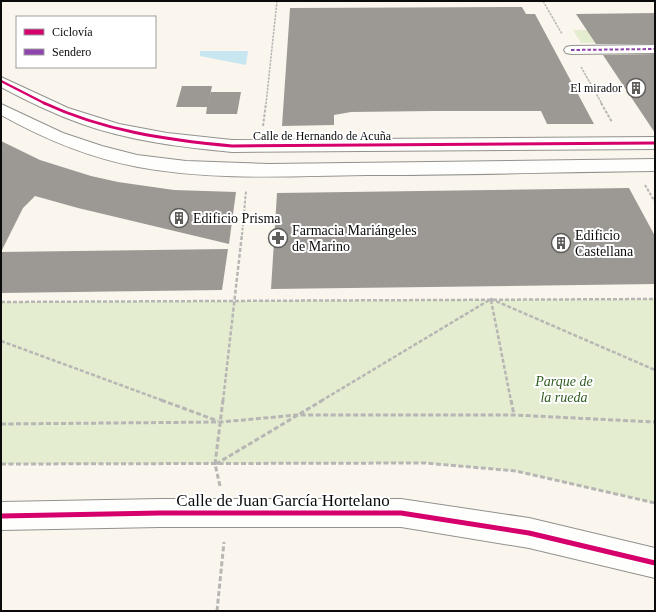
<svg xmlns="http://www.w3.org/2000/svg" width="656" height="612" font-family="Georgia,serif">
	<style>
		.green { fill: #e4edd0 }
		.water { fill: #c8e6f0 }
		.building { fill: #9c9995 }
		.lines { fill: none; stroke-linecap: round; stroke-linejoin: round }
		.minor-casing { stroke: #93918d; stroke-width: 2 }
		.path-far3 { stroke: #b7b6b5; stroke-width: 1.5; stroke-dasharray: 2.5 1; stroke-linecap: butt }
		.path-far2 { stroke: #b7b6b5; stroke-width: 2; stroke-dasharray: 3 1.5; stroke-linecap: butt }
		.path-far1 { stroke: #b7b6b5; stroke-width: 2.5; stroke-dasharray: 4 2; stroke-linecap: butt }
		.path { stroke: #b7b6b5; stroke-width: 3; stroke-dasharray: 5 2.5; stroke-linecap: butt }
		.minor { fill: #fefefc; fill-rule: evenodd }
		.quiet { stroke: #8e44ad; stroke-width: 2; stroke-dasharray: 3.5 2; stroke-linecap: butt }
		.cycleway-far2-casing { stroke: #fff; stroke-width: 4 }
		.cycleway-far1-casing { stroke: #fff; stroke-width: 5 }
		.cycleway-casing { stroke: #fff; stroke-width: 8 }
		.cycleway-far2 { stroke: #d6006c; stroke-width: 2.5 }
		.cycleway-far1 { stroke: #d6006c; stroke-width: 3 }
		.cycleway { stroke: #d6006c; stroke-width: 5 }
		.labels { text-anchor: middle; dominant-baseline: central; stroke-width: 4; stroke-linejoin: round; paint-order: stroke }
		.far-poi-label { font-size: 12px; fill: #0b0b0b; stroke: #fff; text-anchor: end }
		.far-street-label { font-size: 12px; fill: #0b0b0b; stroke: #fff }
		.poi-label { font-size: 14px; fill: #0b0b0b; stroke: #fff; text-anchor: start }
		.park-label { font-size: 14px; font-style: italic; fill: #325d21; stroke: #fff }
		.near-street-label { font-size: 17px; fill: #0b0b0b; stroke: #fff }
	</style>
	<rect width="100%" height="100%" fill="#faf6ee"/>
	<path class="green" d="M573,30H655V42L581,43Z
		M655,299V503L516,471L425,463L1,464V302Z"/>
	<path class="water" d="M200,51H248L246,65L200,56Z"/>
	<path class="building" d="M522,7L526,14H535L594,124H547L541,111H435L351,112L334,115V125L282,126L290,8Z
		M655,13V44H596L576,14Z
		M655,54V133L603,55Z
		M182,86H212L208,107L211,92H241L237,114H206L207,107H176Z
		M1,141L40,160L91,176L118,182L174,190L236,192L229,244L78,208L35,196L23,208L1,252L228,249L222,290L1,293Z
		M629,188L655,236V284L271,289L277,193Z"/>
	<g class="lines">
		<g class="minor-casing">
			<path id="minor" d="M655,45V53L571,54L566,53L564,50L566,47L571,46Z
				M1,77L68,108L119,124L167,133L232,140L655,137V149L232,152C181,147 130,141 82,124C54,114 27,101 1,87Z
				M1,104L63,133L102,146L137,155L186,161L269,164L655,159V171C559,172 464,175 368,175C291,176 214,181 138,167C90,158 44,139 1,115Z
				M160,499H401L529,518L655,548V578L529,548L401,527H160L1,530V502Z"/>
		</g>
		<path class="path-far3" d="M543,1L562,34
			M581,67L602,104
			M266,104L277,1"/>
		<path class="path-far2" d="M601,103L612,122
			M263,126L266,103
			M645,185L655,202
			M242,235L246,191"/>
		<path class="path-far1" d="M491,300L511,401
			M1,302L655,299
			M1,341L164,401
			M223,401L242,234
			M321,401L491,299L655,370"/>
		<path class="path" d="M161,400L218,421
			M511,400L514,415
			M1,424L221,422L297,415H514L655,422
			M1,464L425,463L516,471L655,503
			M216,464L323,400
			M220,486L215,464L223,400
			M217,611L224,542"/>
		<use href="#minor" class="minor"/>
		<path class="quiet" d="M571,50L655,49"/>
		<g class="cycleway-far2-casing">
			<path id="cycleway-far2" d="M1,81L46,104"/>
		</g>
		<g class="cycleway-far1-casing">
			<path id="cycleway-far1" d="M44,103C104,131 167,140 232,146L655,143"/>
		</g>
		<g class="cycleway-casing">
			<path id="cycleway" d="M1,516L160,513H401L529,533L655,563"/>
		</g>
		<use href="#cycleway-far2" class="cycleway-far2"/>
		<use href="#cycleway-far1" class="cycleway-far1"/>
		<use href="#cycleway" class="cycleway"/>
	</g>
	<defs>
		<g id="building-ring" transform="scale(1)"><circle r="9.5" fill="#fff" stroke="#5f5d5a" stroke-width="1.5"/><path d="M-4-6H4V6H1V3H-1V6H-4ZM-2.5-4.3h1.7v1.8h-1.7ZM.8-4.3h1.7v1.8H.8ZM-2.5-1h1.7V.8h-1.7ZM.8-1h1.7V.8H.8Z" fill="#5f5d5a"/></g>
		<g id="pharmacy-ring" transform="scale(1)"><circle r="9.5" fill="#fff" stroke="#5f5d5a" stroke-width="1.5"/><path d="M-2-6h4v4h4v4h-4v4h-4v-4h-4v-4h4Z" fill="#5f5d5a"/></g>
	</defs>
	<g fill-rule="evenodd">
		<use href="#building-ring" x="636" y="88"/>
		<use href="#building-ring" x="179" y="218"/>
		<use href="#pharmacy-ring" x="278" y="238"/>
		<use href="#building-ring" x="561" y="243"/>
	</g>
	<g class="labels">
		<g class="far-poi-label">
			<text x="622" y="88">El mirador</text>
		</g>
		<g class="far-street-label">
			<text x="322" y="136">Calle de Hernando de Acuña</text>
		</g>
		<g class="poi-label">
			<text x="193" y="218">Edificio Prisma</text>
			<text x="292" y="230">Farmacia Mariángeles<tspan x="292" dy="16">de Marino</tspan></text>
			<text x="575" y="235">Edificio<tspan x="575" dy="16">Castellana</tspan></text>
		</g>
		<g class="park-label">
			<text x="564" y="381">Parque de<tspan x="564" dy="16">la rueda</tspan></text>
		</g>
		<g class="near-street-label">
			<text x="283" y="500">Calle de Juan García Hortelano</text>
		</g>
	</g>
	<rect width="656" height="612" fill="none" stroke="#0b0b0b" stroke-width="4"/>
	<rect x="16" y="16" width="140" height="52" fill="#ffffff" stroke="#9d9d9d"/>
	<rect x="24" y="29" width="20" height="6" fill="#d6006c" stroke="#9d9d9d"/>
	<text x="52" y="36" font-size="12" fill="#0b0b0b">Ciclovía</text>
	<rect x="24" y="49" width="20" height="6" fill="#8e44ad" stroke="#9d9d9d"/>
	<text x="52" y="56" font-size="12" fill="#0b0b0b">Sendero</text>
</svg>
